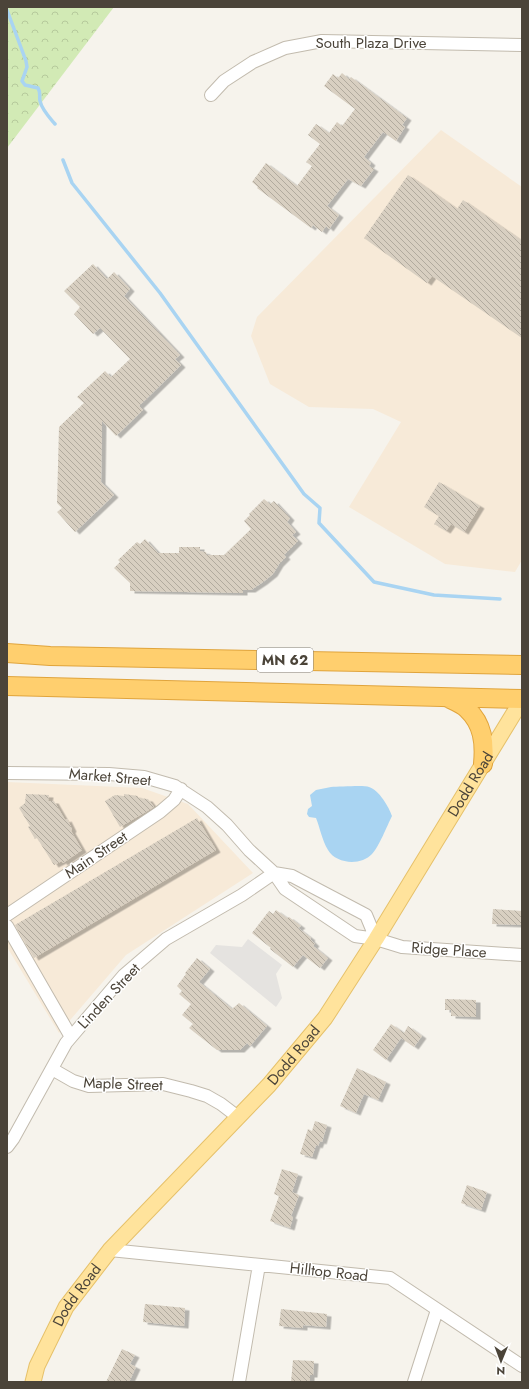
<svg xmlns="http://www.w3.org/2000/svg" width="529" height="1389" font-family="Jost,sans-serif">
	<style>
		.commercial { fill: #f7ead8 }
		.park { fill: url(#park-crowns) }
		.parking { fill: #e5e3e0 }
		.water { fill: #a9d4f2 }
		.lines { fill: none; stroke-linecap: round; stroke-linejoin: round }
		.stream { stroke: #a9d4f2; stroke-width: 3.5 }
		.building { fill: url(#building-back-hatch); filter: url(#shadow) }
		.minor-casing { stroke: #c2bbae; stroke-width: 14 }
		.major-casing { stroke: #e6c16a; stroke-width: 17 }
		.highway-casing { stroke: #e0a43c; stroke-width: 20 }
		.minor { stroke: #fff; stroke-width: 12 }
		.major { stroke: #ffe39c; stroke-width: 15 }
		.highway { stroke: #ffcf6e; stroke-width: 18 }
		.labels { text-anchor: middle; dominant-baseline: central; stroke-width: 3; stroke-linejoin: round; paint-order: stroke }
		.shield { fill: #fff; stroke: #817c74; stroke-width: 1 }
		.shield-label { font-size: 14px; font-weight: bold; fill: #4b4439 }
		.street-label { font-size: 15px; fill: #4b4439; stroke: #fff }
	</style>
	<defs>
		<pattern id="park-crowns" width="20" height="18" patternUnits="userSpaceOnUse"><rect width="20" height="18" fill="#d2eab5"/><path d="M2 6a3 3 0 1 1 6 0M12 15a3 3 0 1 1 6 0" fill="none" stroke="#b6ca9c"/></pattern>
		<pattern id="building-back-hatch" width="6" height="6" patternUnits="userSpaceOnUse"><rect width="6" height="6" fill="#d8cfc1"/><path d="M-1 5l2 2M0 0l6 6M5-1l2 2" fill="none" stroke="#b1aa9e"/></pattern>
		<filter id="shadow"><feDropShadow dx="4.5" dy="2.5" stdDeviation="0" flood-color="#0004"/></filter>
	</defs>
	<rect width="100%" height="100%" fill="#f6f3ec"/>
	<path class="commercial" d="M441,130L522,187V560L515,572L445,564L349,507L401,422L373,409L309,407L270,384L251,336L257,317Z
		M7,782L142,788L188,804L253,873L126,955L59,1033L7,947Z"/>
	<path class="park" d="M7,7H114L7,148Z"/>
	<path class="parking" d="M248,939L282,965L276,974L282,998L276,1007L210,953L216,945L242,947Z"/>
	<path class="water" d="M331,787C339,787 364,785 369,787C379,790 389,807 392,816C387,826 379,847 372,854C361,866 336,864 328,850C322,840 320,828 316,818L309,817L307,814L308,809L312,806L310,795L316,790Z"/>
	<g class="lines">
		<path class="stream" d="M7,10L26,61L27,67L22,81L25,85L38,88C41,93 39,96 40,101C42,110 49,117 55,124
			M63,160L72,183L160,293L304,494L320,508L319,523L374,582L434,595L500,599"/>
	</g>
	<path class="building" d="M342,73L349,79L351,77L407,118L402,125L405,127L396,141L383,132L364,157L371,163L369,166L374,169L361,186L348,179L327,206L339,215L329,229L326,226L322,232L313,225L311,228L257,188L258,187L252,182L266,163L297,186L312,166L306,162L320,144L308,135L316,124L329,133L337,122L342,126L355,109L324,86L333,74L338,78Z
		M408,175L457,209L463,200L522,241V338L432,276L427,283L364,238Z
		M93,264L107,279L114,272L130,289L124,296L180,355L175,359L181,365L139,406L143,410L116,436L102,421L101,482L114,495L75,532L57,512L62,508L57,503L59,427L84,403L77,397L105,371L111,377L130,359L100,328L93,334L74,314L80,307L64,291Z
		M439,482L480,506L464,532L451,524L446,531L434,524L439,516L424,507Z
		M264,499L270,504L274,501L290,518L287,522L296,532L292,535L298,541L284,555L286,557L279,564L273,574L263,582L251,590H243V593L130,591V583L114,568L120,562L118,560L137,542L140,544L145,539L158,553H179V547H200V551L206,552L207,555H224L251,529L244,521L250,515L249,514Z
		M26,794L49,795L48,801H54L65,820L67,819L72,829L71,831L82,850L63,863L62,861L54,865L37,838L35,839L28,827L30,826L19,808L25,803Z
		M124,794L138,796V798L148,799L154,807L120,827L105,801L115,795L124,796Z
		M197,818L216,850L34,958L15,925Z
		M493,909L522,911V925L492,924Z
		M276,910L287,918L289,917L301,926L298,928L311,938L310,939L315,944L313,946L328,958L320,968L303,955L293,967L270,949L271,948L252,933L269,911L273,914Z
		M197,958L210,969L199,982L232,1009L239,1003L267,1026L250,1046L247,1043L240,1050H217L189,1028L193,1024L182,1015L191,1004L179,994L182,991L177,986L186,974L185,973Z
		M445,999L476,1000V1017L451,1016V1010H445Z
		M391,1024L404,1033L408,1026L422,1036L414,1047L401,1038L386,1060L373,1050Z
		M357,1068L386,1082L378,1100L364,1094L356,1113L340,1106Z
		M315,1121L327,1125L322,1142L320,1141L318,1146L316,1145L312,1157L300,1154L308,1129L312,1131Z
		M282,1169L298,1174L292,1192L299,1195L291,1216L293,1217L290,1228L270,1221L279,1196L274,1194Z
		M467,1185L487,1192L481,1210L461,1203Z
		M145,1304L185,1308L184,1326L143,1322Z
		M281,1309L327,1314L326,1327L303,1325V1328L279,1326Z
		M122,1349L135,1355L130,1364L136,1367L129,1382H106Z
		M293,1360L314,1361L313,1375H310V1382H291Z"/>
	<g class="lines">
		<g class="minor-casing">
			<path id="minor" d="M211,95L224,81L253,62L285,48L322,41L522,45
				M7,773L109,774L144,777L175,786L207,807L227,825L249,850L274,873L285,889L355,936L376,939L402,947L522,955
				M274,873L292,876L366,915L376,939
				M7,915L160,812L174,800L181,789
				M7,926L71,1037
				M52,1069L73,1081L89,1086L163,1084L191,1091L207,1096L221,1104L238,1117
				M7,1147L13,1139L66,1043L124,975L166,939L242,895L274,873
				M110,1250L390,1278L522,1366
				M239,1382L259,1265
				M414,1382L437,1310"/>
		</g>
		<g class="major-casing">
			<g id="major">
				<path id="s1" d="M33,1382L37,1366L66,1307L110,1250L269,1085L325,1018L376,939L522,700"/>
			</g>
		</g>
		<g class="highway-casing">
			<path id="highway" d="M7,653L50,656L522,665
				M7,686L522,699
				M448,698C454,701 462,704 467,709C483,724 485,743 483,764"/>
		</g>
		<use href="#minor" class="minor"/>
		<use href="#major" class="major"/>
		<use href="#highway" class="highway"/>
	</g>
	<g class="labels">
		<rect class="shield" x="257" y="648" width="56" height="24" rx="3"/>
		<g class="shield-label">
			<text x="285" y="660">MN 62</text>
		</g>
		<g class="street-label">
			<text x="371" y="43">South Plaza Drive</text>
			<text transform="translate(110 777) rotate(5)">Market Street</text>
			<text stroke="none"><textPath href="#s1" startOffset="746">Dodd Road</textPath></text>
			<text transform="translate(96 855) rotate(-34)">Main Street</text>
			<text transform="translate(449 950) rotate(4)">Ridge Place</text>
			<text transform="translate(109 996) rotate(-47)">Linden Street</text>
			<text stroke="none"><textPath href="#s1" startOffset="422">Dodd Road</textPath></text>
			<text transform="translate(123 1084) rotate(2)">Maple Street</text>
			<text transform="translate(329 1272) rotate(6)">Hilltop Road</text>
			<text stroke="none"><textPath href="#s1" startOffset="98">Dodd Road</textPath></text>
		</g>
	</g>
	<rect width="529" height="1389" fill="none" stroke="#4b4439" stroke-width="16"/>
	<g transform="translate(501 1361) rotate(181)" stroke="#ffffff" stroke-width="3" paint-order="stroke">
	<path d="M0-3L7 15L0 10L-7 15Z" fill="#4b4439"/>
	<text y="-6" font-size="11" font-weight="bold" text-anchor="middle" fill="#4b4439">N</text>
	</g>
</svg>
